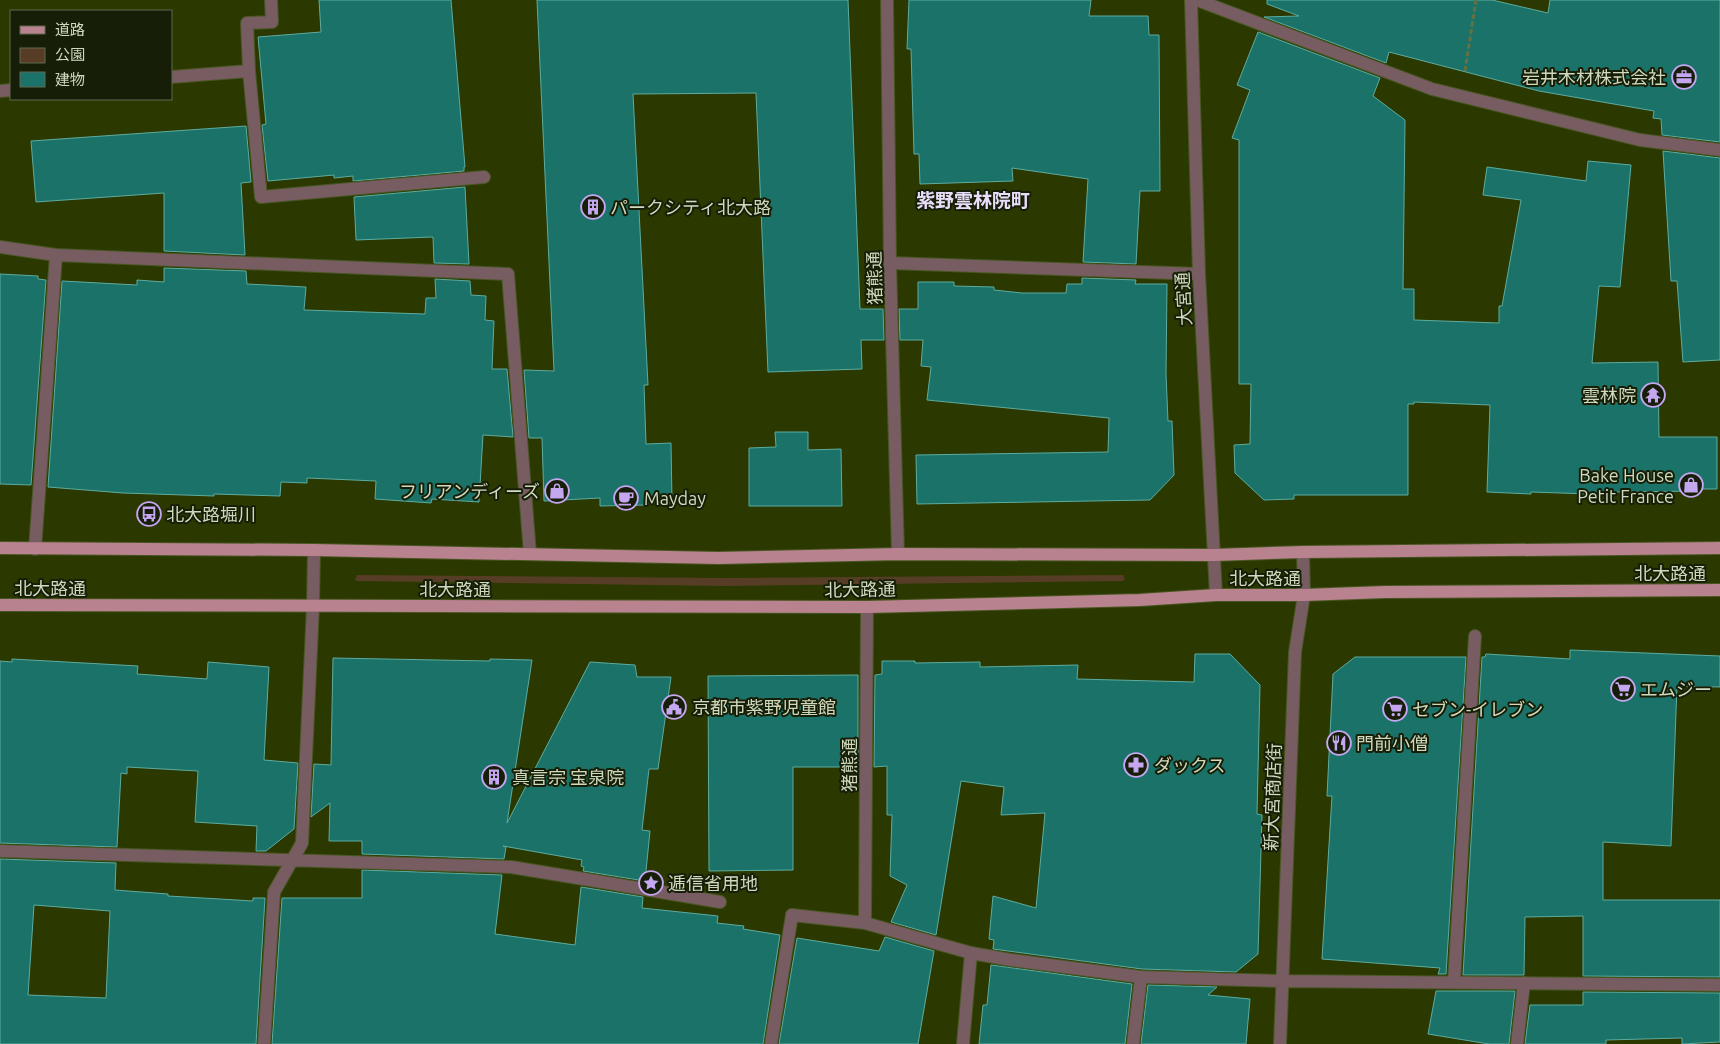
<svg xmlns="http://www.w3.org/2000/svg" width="1720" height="1044" font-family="Ubuntu,'Noto Sans JP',sans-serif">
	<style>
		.green { fill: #573d26 }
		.building { fill: #1b7268; stroke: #5daca0; fill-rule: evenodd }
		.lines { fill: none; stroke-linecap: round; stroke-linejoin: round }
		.service-casing { stroke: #495622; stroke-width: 14 }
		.minor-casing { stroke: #495622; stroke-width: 14 }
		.tertiary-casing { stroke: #495622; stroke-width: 14 }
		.primary-casing { stroke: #495622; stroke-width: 14 }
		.path { stroke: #647142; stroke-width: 3; stroke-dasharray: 5 2.5; stroke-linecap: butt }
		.service { stroke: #775c62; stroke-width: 12 }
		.minor { stroke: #775c62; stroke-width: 12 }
		.tertiary { stroke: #775c62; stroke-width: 12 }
		.primary { stroke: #b8828f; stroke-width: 12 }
		.labels { text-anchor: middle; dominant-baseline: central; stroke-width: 4; stroke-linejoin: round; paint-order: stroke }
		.poi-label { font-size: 18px; fill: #cfd9bd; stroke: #171e07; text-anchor: start }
		.street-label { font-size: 18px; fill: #cfd9bd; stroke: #171e07 }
		.neighbourhood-label { font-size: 19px; font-weight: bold; fill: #e9defa; stroke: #171e07 }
	</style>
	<rect width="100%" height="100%" fill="#2b3900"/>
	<path class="green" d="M357,575L722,578L1123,575L1125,579L1123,581L723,586L357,581L355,580Z"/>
	<path class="building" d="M319,0H451L465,167H464V171L353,181V176L334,178V175L268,181L262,125L266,124L258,37L321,32Z
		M537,0H848L860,309H883L884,340H861L862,369L768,372L756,93L633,94L648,385H644L646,444L671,443L672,503H647V505L600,506V498L544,501L542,438H529L524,370L554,371Z
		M909,0H1091L1089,16H1148L1149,35H1159L1160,191H1140L1136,264L1083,262L1088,179L1012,168L1013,181L920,184L919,154H914L911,49H907Z
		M1267,0H1492L1548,13L1550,0H1720V142L1662,135L1661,119L1653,118L1654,111L1539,91L1389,52L1386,63L1264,17L1299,16L1267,4Z
		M1258,32L1380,78L1373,96L1405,120L1403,289H1414V320L1499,323V306H1502L1521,200L1483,195L1487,167L1586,181L1588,161L1631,165L1620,287L1599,286L1592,363L1658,362L1659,437H1717V489H1701V491L1615,492V494L1589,493V494L1531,492V494L1487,492L1490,405L1414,402V404H1408V495H1294V499L1264,500L1235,473L1234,445L1250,444L1251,384H1239V140L1232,138L1250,90L1237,85Z
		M246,126L251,182L241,183L245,255L164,251V193L36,202L31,141Z
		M1663,151L1720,158V360L1683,362L1677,281H1671Z
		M465,187L469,264L434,263L433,237L356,240L354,197Z
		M164,268L246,271L247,284L306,287L304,310L425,314L426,298H436L435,279L470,281L471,295L486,296L485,320L494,321L492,369H507L513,437L483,435L479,502L432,499L431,503L375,499L376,481L307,478V483L281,482L280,496L214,494V496L123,493L48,487L62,281L137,285V280L164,282Z
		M0,274L38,276V279L46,280L31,485L0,484Z
		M1082,278L1136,280L1135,284H1167L1166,374L1168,421H1172L1174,475L1150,500L917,504L916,455L1108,452L1109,418L927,400L931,367L921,366L923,340H900L899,309H918V282H954V286L994,287V290L1022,293H1066L1067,284H1082Z
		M775,432H808V450L841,449L842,506H749V448L776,447Z
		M1570,650L1720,656V687L1677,686L1671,846L1603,842V900H1720V977L1583,976V916L1525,917L1524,975H1463L1482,657H1485L1486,654L1570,659Z
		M1195,654H1230L1260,685L1257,814L1262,815L1258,954L1236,972L1142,969L993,949L994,940L989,939L993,896L1036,908L1045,813L1001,815L1004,787L961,781L936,935L891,922L907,885L890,876L892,815H887V766L874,767L875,675L882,674V661H915V663L980,662V667L1078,665L1077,679L1194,682Z
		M1355,657H1466L1446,974H1438L1440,968L1322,959L1332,796H1327L1333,674Z
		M333,658L490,661V659L532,660L507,823L590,662L635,665L637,677H671L658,769H649L642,830L650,831L645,881L583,871L584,867L581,866L582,860L503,846L506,847L504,859L362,854V841H329L330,803L311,817L314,764L331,765Z
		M12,659L138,666L137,674L207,679L208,662L269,667L264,760L298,763L294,829L266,851H256L257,826L195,822L198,771L127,767V774L121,773L117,847L0,843V661L12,662Z
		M858,675V767H793V870L709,871L708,676Z
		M0,859L116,863L115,890L168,894V896L203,898L253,901V898H265L256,1044H0ZM34,905L110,911L106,998L28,995Z
		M362,870L502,875L495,934L575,945L581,887L643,897L642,908L718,916L717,923L744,926L743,929L780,935L763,1044H272L282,898H362Z
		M885,937L934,951L918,1044H779L797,938L879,951Z
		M991,965L1132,984L1125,1044H979L983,1005H987Z
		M1148,985L1217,987L1208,995L1250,999L1246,1044H1141Z
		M1436,991H1515L1509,1044H1489L1428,1034Z
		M1583,992L1720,993V1042L1682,1044V1038L1606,1040V1044H1525L1530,1005H1583Z"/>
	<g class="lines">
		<g class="service-casing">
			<path id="service" d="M249,71L247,23L272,22L271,0
				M171,77L249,71L261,197L484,177
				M0,91L11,90
				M890,263L1199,274
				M35,549L56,255
				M578,878L720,902
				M1454,982L1475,636
				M771,1044L792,915
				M963,1044L971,953
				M1133,1044L1141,977
				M1517,1044L1524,983"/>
		</g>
		<g class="minor-casing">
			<path id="minor" d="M887,0L890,263L898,554
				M1197,0L1432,89L1640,140L1720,150
				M0,247L56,255L508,274L530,554
				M0,851L511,867L578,878
				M792,915L865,923L971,953L1011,960L1141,977L1283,981L1720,985
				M865,923L867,607
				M264,1044L274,892L302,843L313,606L314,550
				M1280,1044L1295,652L1304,595L1303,552"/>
		</g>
		<g class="tertiary-casing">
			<path id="tertiary" d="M1191,0L1199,274L1216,595"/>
		</g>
		<g class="primary-casing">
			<path id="primary" d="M0,548L314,550L718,558L898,554L1214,555L1303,552L1720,548
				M0,605L867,607L1140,600L1216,595H1304L1385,592L1720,590"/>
		</g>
		<path class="path" d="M1465,71L1476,0"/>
		<use href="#service" class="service"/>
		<use href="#minor" class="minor"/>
		<use href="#tertiary" class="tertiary"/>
		<use href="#primary" class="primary"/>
	</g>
	<defs>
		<g id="office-ring" transform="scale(1.25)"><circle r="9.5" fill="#171e07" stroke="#c5a6f0" stroke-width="1.5"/><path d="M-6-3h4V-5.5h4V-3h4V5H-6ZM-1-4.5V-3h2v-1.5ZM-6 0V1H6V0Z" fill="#c5a6f0"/></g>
		<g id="building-ring" transform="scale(1.25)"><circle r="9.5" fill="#171e07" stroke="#c5a6f0" stroke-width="1.5"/><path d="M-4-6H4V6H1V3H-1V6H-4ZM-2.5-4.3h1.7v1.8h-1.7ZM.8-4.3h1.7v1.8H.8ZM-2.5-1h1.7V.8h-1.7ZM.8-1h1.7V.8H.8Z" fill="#c5a6f0"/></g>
		<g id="temple-ring" transform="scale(1.25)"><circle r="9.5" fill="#171e07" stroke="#c5a6f0" stroke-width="1.5"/><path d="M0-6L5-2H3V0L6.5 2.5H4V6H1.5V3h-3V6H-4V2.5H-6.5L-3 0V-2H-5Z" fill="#c5a6f0"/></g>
		<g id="shop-ring" transform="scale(1.25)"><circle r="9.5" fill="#171e07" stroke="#c5a6f0" stroke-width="1.5"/><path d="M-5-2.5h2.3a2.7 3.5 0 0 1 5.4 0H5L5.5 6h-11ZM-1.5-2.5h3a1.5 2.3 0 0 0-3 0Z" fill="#c5a6f0"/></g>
		<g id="cafe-ring" transform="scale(1.25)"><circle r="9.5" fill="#171e07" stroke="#c5a6f0" stroke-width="1.5"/><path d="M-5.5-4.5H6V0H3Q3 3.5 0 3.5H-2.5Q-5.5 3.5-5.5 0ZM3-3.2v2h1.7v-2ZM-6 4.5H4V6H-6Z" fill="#c5a6f0"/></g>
		<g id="bus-ring" transform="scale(1.25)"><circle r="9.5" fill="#171e07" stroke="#c5a6f0" stroke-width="1.5"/><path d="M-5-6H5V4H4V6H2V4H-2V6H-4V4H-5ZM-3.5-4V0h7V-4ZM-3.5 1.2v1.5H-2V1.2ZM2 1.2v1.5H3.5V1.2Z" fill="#c5a6f0"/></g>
		<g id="supermarket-ring" transform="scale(1.25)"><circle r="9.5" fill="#171e07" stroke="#c5a6f0" stroke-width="1.5"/><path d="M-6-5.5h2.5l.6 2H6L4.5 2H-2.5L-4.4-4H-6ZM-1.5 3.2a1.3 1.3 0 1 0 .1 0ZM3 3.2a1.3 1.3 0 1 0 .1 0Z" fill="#c5a6f0"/></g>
		<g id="civic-ring" transform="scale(1.25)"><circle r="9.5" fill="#171e07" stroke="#c5a6f0" stroke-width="1.5"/><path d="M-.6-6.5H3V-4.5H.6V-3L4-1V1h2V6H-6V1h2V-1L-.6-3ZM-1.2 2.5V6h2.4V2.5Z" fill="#c5a6f0"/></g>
		<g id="restaurant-ring" transform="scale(1.25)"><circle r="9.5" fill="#171e07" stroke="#c5a6f0" stroke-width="1.5"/><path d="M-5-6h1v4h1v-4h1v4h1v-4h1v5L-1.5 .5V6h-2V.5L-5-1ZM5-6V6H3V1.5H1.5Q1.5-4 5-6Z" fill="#c5a6f0"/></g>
		<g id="pharmacy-ring" transform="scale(1.25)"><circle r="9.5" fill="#171e07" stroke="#c5a6f0" stroke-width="1.5"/><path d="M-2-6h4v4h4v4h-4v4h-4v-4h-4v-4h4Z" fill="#c5a6f0"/></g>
		<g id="sight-ring" transform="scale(1.25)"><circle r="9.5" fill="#171e07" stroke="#c5a6f0" stroke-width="1.5"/><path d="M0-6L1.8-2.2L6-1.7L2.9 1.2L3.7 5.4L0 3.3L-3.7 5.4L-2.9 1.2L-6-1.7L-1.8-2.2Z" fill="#c5a6f0"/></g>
	</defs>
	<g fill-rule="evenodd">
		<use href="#office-ring" x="1684" y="77"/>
		<use href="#building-ring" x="593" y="207"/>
		<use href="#temple-ring" x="1653" y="395"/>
		<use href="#shop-ring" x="1691" y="485"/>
		<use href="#shop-ring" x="557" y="491"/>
		<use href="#cafe-ring" x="626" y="498"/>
		<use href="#bus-ring" x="149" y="514"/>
		<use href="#supermarket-ring" x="1623" y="689"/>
		<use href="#civic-ring" x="674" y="707"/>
		<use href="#supermarket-ring" x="1395" y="709"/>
		<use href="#restaurant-ring" x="1339" y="743"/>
		<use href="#pharmacy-ring" x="1136" y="765"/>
		<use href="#building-ring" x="494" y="777"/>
		<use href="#sight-ring" x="651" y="883"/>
	</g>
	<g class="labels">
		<g class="poi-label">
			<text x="1666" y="77" text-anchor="end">岩井木材株式会社</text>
			<text x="610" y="207">パークシティ北大路</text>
			<text x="1636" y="395" text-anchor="end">雲林院</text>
			<text x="1674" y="475" text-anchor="end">Bake House<tspan x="1674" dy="21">Petit France</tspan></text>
			<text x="540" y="491" text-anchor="end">フリアンディーズ</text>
			<text x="644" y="498">Mayday</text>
			<text x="166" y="514">北大路堀川</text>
			<text x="1640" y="689">エムジー</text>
			<text x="692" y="707">京都市紫野児童館</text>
			<text x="1412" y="709">セブン-イレブン</text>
			<text x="1356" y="743">門前小僧</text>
			<text x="1154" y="765">ダックス</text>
			<text x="512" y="777">真言宗 宝泉院</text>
			<text x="668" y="883">逓信省用地</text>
		</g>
		<g class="street-label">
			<text transform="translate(874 278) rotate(-91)">猪熊通</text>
			<text transform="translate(1183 299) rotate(-93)">大宮通</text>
			<text x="1670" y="573">北大路通</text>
			<text x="1265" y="578">北大路通</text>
			<text x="50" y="588">北大路通</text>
			<text x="455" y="589">北大路通</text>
			<text transform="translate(860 589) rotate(-1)">北大路通</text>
			<text transform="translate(849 765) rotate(-90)">猪熊通</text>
			<text transform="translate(1272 797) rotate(-88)">新大宮商店街</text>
		</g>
		<g class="neighbourhood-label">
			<text x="973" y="200">紫野雲林院町</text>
		</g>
	</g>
	<rect x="10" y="10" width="162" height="90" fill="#171e07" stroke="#616950"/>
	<rect x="20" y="26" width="25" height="8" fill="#b8828f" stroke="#616950"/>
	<text x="55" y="35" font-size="15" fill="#cfd9bd">道路</text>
	<rect x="20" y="48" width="25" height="15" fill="#573d26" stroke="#616950"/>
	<text x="55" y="60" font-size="15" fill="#cfd9bd">公園</text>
	<rect x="20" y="72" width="25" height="15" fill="#1b7268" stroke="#616950"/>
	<text x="55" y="85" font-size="15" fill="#cfd9bd">建物</text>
</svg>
